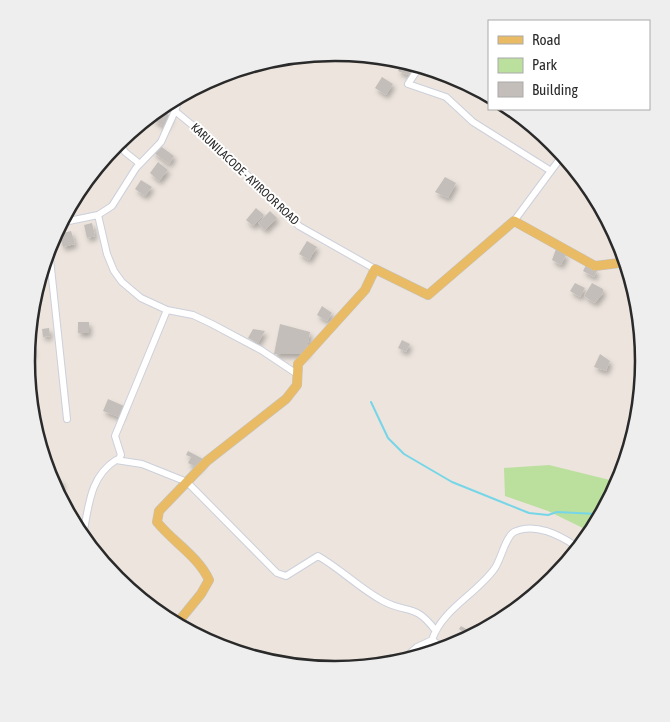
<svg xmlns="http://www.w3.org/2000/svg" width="670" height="722" font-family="'Asap Condensed',sans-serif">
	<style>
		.green { fill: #bbdf9d }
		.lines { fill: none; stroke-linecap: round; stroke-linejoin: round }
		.stream { stroke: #76d6e8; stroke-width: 2 }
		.building { fill: #c4beba; filter: url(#shadow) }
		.minor-casing { stroke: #ccd0db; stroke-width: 8 }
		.major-casing { stroke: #c3c3c3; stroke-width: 10 }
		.minor { stroke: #fff; stroke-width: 6 }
		.major { stroke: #e9bb65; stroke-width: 9 }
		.labels { text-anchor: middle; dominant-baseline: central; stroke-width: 4; stroke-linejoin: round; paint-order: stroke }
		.street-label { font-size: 12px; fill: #2a2a2a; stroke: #fff }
		.rim { fill: none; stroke: #2a2a2a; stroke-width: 2.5 }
	</style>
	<defs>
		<filter id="shadow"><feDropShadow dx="2.5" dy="4" stdDeviation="2.5" flood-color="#0004"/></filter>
	</defs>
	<rect width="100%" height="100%" fill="#ece4dd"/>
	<path class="green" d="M549,465L618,482L587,530L548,511L505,496L504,468Z"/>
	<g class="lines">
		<path class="stream" d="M371,402L388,438L404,454L452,482L529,513L548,515L557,512L597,514"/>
	</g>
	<path class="building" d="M401,65L412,68L408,75L398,71Z
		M382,77L393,84L386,95L375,88Z
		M163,112L171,116L165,127L152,119Z
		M159,145L174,156L169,164L153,152Z
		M158,162L168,170L159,181L150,173Z
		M445,177L456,183L448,198L435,192Z
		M141,180L152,187L145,196L135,189Z
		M256,208L264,215L253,226L246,220Z
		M270,211L277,218L265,230L258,223Z
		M92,223L95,236L87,238L84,225Z
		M71,231L75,244L63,247L59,234Z
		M307,241L317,247L309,260L299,254Z
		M556,249L566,255L561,265L552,260Z
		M586,265L597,271L594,277L583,271Z
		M575,283L585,288L580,297L570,291Z
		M592,283L603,289V293L595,303L584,296Z
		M322,306L332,313L327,321L317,315Z
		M78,322H89V333H78Z
		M280,324L310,332L306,354H274Z
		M49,328L50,336L43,337L42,329Z
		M253,329L265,331L258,343L248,338Z
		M402,340L410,344L406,352L398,348Z
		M29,345H32L33,355L27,356Z
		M600,354L610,361L606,371L594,367Z
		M108,399L124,406L119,417L103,411Z
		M188,451L203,459L198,468L188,463L191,457L186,455Z
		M53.5 484a4.5 4.5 0 1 1 9 0a4.5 4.5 0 1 1-9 0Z
		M461,626L473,633L469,636L459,629Z"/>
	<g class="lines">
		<g class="minor-casing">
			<path id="minor" d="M418,69L408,84L446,97L473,122L551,171
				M178,102L175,111L219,147L299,226L375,269
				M118,142L125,152L140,164
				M98,215L107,254L114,271L122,282L141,298L167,310L193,315L212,324L261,350L297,374
				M514,221L562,156
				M64,222L98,215L112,206L136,168L161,142L175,111
				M49,249L67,419
				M118,460L121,455L115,436L167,310
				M84,530C89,503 91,476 116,460L142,464L187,482L277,573L286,576L318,556C341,569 360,589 383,601C407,614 415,603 435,630
				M432,640C442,609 477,594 495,568C501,559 506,536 514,532C535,522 559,535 576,546
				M408,655L417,647L432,640L443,648"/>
		</g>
		<g class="major-casing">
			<path id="major" d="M179,621L201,594L209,580C198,556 173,542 157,522L159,511L207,461L286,399L297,385L298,364L365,290L375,269L428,295L514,221L595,266L619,263L623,256"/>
		</g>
		<use href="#minor" class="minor"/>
		<use href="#major" class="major"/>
	</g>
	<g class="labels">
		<g class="street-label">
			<text transform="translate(245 174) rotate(43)">KARUNILACODE - AYIROOR ROAD</text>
		</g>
	</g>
	<path d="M0 0H670V722H0ZM35 361a300 300 0 1 1 600 0a300 300 0 1 1-600 0Z" fill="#eee" fill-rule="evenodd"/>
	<path class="rim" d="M35 361a300 300 0 1 1 600 0a300 300 0 1 1-600 0Z"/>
	<rect x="488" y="20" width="162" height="90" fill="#ffffff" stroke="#aaaaaa"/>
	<rect x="498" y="36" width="25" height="8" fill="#e9bb65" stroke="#aaaaaa"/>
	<text x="532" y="45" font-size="15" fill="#2a2a2a">Road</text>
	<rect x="498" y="58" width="25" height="15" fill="#bbdf9d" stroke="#aaaaaa"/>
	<text x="532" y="70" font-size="15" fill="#2a2a2a">Park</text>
	<rect x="498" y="82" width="25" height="15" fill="#c4beba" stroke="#aaaaaa"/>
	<text x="532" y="95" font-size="15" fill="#2a2a2a">Building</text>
</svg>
